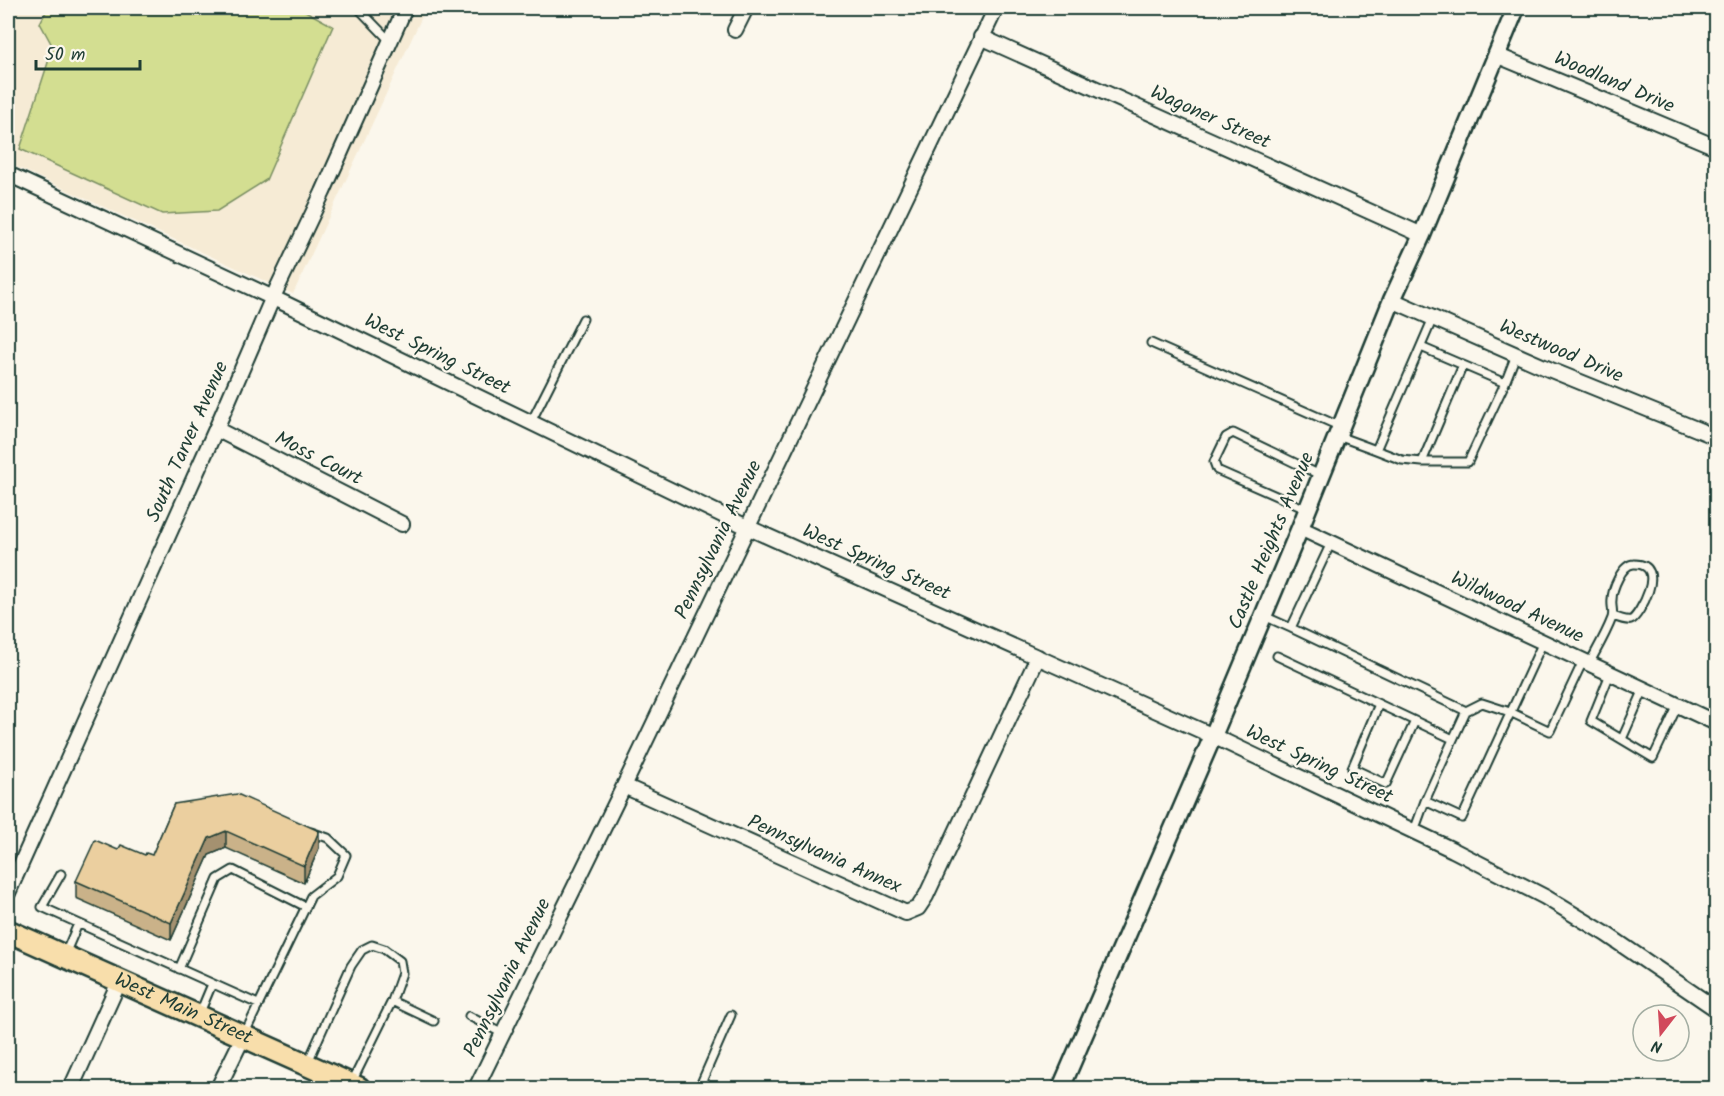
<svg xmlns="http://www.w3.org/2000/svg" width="1724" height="1096" font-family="Kalam,sans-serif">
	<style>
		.built { fill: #f6ebd5 }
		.green { fill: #d3de91; stroke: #798e62; stroke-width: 1.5 }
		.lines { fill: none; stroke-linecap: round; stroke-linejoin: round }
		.service-casing { stroke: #1f3d34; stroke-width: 11 }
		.minor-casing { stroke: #1f3d34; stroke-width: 18 }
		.tertiary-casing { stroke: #1f3d34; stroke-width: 21 }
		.primary-casing { stroke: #1f3d34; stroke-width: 26 }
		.service { stroke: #fbf7ec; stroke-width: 7 }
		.minor { stroke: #fbf7ec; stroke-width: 14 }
		.tertiary { stroke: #fbf7ec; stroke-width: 16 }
		.primary { stroke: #f8deab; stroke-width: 21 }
		.wall { fill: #cab289; stroke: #1f3d34; stroke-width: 1.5 }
		.shaded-wall { fill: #a4916f; stroke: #1f3d34; stroke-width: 1.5 }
		.building { fill: #ebcf9f; stroke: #1f3d34; stroke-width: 1.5 }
		.labels { text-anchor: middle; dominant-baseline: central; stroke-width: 4.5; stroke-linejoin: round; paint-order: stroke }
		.street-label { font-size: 20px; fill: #1f3d34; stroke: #fbf7ec }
	</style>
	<rect width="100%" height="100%" fill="#fbf7ec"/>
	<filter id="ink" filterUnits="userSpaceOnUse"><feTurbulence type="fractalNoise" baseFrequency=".0167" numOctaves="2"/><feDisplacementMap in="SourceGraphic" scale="12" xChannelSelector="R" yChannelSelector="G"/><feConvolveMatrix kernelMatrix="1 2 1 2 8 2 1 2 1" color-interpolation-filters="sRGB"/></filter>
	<g filter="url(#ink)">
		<path class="built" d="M8,8H426L293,294L8,163Z"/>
		<path class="green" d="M48,8H300L333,26L266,180L217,211L162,214L20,149L53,47L40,23Z"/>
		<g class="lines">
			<g class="service-casing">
				<path id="service" d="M358,8L391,42
					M1151,343L1341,427
					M1421,347L1505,383L1516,355
					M531,422L583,319
					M1338,436L1376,450L1433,318
					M1376,450L1402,460L1422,462H1468L1505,383
					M1422,462L1463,365
					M1308,510L1217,470L1214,462L1226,437L1233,433L1322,476
					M1331,543L1291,628L1466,711
					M1264,616L1291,628
					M1543,642L1462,818L1425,801L1466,711L1482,703L1510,712L1550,731L1583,661
					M1277,656L1453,739
					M1589,664C1597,649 1606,634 1612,618C1614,612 1611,606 1612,600C1612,589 1622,564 1634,564C1670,563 1638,618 1631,620C1625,621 1618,618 1613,616
					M1610,674L1591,721L1653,758L1678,705
					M1379,704L1352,768L1386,784L1415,721
					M1622,739L1644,689
					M1414,831L1425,801
					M61,874L42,907L258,1004
					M65,954L78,924
					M179,969L218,879L233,870L306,907
					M392,1001L434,1021
					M199,1015L212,984
					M469,1016L503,1034
					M244,1035L311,896L337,876L346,855L328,838L311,832
					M308,1062L351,966L362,950L372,945L384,949L400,961L402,973L392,1001L352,1082
					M319,1088L325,1076
					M699,1088L731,1015"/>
			</g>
			<g class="minor-casing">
				<path id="minor" d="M735,30L746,8
					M981,37L1422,235
					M1496,55L1716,147
					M8,174L286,304L747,527L1213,736L1453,850L1545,897L1606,934L1716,1009
					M1392,300L1551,370L1716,437
					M216,429L402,524
					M1300,528L1716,723
					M624,786L906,913L918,908L926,896L1038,657
					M8,893L216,429L273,297L323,192L405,8
					M71,1088L119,982
					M218,1088L243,1037
					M476,1088L624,786L996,8"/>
			</g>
			<g class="tertiary-casing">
				<path id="tertiary" d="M1061,1088L1213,736L1300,528L1392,300L1422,235L1516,8"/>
			</g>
			<g class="primary-casing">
				<g id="primary">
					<path id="s1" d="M8,931L359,1088"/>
				</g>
			</g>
			<use href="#service" class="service"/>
			<use href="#minor" class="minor"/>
			<use href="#tertiary" class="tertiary"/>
			<use href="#primary" class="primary"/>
		</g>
		<path class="wall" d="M174,804L319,848L304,883L226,848L209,855L171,940L76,898V881L118,850L145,855H152Z"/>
		<path class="shaded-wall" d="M226,831V848L209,855L171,940V923L209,838Z
			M319,831V848L304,883V866Z"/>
		<path class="building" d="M237,794L319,831L304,866L226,831L209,838L171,923L76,881L95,840L118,850L121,845L145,855L146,853L152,855L174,804Z"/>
	</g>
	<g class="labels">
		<g class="street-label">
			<text transform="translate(1614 83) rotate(23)">Woodland Drive</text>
			<text transform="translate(1210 118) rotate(24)">Wagoner Street</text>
			<text transform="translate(1561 352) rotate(23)">Westwood Drive</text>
			<text transform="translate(437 355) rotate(26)">West Spring Street</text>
			<text transform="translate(188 442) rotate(-66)">South Tarver Avenue</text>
			<text transform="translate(318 459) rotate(27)">Moss Court</text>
			<text transform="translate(719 540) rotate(-64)">Pennsylvania Avenue</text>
			<text transform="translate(1272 541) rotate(-67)">Castle Heights Avenue</text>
			<text transform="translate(876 563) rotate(24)">West Spring Street</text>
			<text transform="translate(1517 608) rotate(25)">Wildwood Avenue</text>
			<text transform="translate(1319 765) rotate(25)">West Spring Street</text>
			<text transform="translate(824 855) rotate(24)">Pennsylvania Annex</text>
			<text transform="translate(508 978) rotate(-64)">Pennsylvania Avenue</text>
			<text stroke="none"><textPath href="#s1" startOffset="192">West Main Street</textPath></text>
		</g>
	</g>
	<rect width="1724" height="1096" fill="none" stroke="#fbf7ec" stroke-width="30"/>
	<rect x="15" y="15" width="1694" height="1066" fill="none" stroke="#1f3d34" stroke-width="2" filter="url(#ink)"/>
	<g transform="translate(1661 1033) rotate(197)"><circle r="28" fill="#fbf7ec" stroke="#a3ada2" stroke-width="1.5"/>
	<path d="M0-4.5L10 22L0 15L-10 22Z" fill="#d1495b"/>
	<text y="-9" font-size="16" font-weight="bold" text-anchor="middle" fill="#1f3d34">N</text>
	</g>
	<path d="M36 60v9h104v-9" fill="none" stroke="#1f3d34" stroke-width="3"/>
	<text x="45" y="60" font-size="18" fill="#1f3d34" stroke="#fbf7ec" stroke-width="4.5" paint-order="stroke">50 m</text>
</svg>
